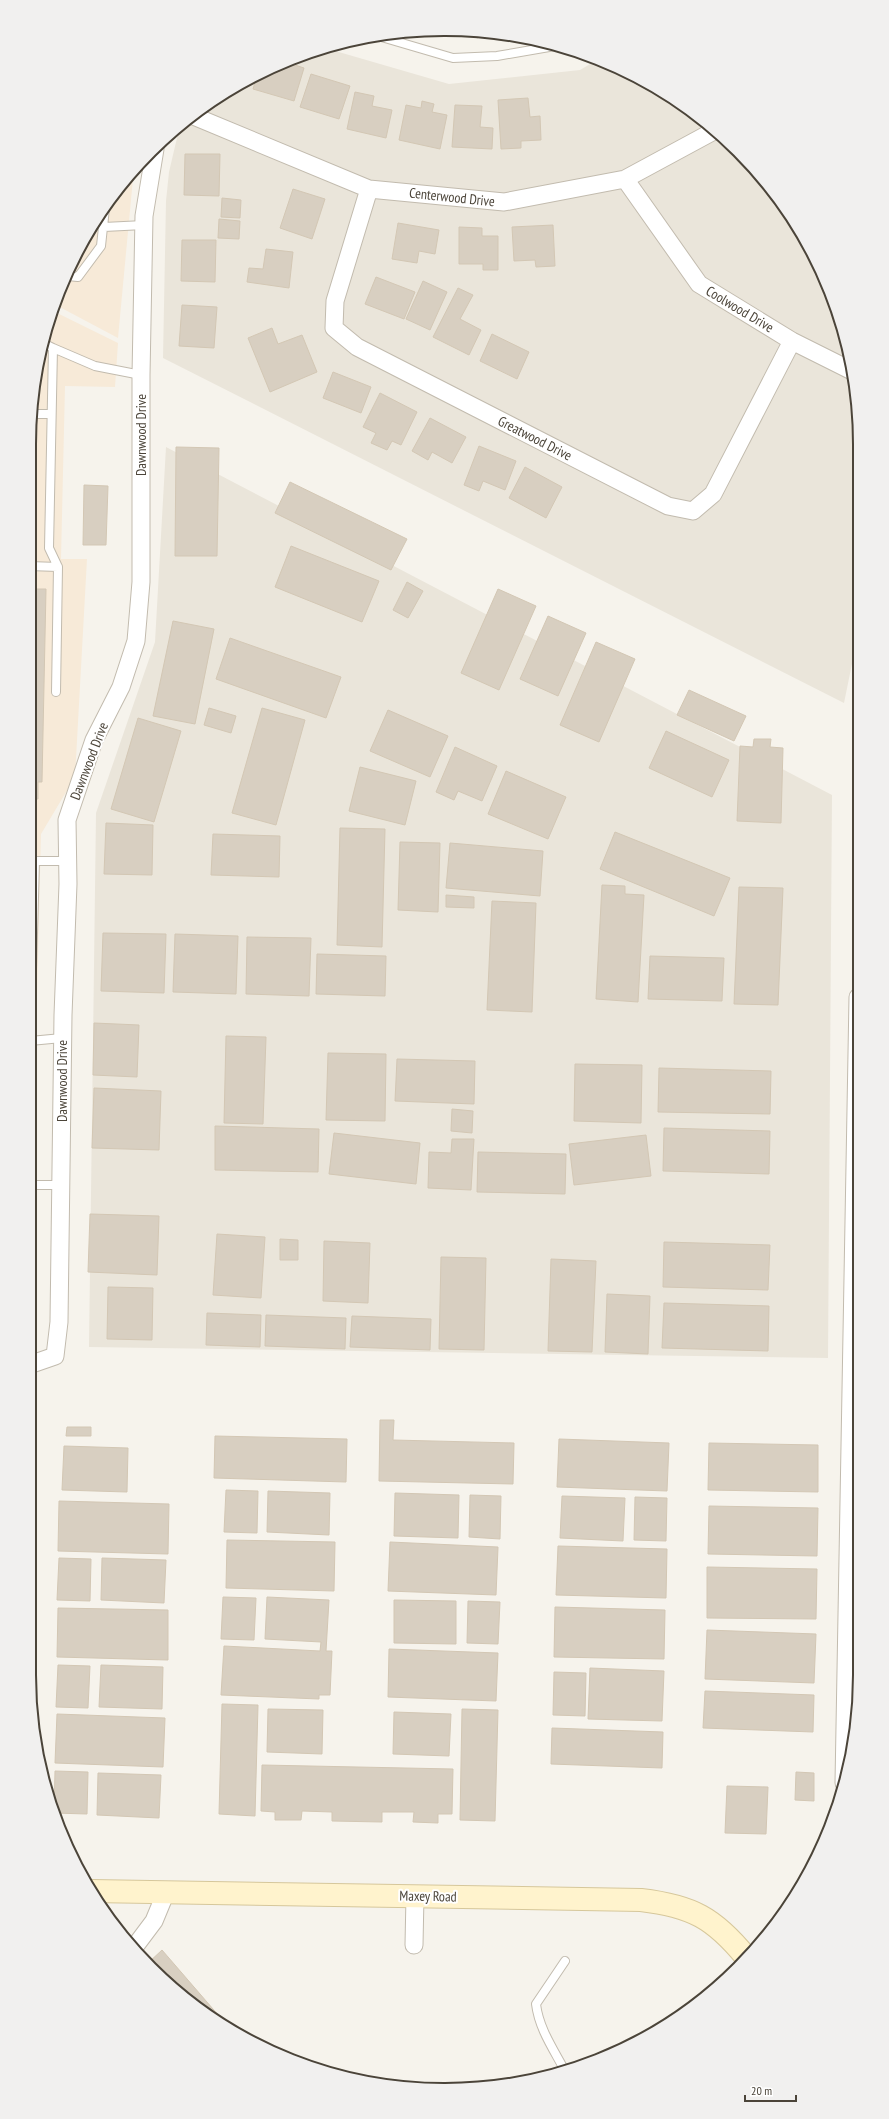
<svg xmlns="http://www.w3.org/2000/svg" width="889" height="2119" font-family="'PT Sans Narrow',sans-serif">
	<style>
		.residential { fill: #eae5da }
		.commercial { fill: #f7ead8 }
		.building { fill: #d8cfc1; stroke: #d3c7b4 }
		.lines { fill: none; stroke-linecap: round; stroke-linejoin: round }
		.lane-casing { stroke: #c2bbae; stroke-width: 10 }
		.street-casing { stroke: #c2bbae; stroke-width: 19 }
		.secondary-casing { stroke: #d6c79b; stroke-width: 24 }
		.lane { stroke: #fff; stroke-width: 8 }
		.street { stroke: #fff; stroke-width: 17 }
		.secondary { stroke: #fff3cd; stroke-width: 22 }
		.labels { text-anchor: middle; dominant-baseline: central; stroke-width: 4; stroke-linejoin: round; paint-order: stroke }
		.street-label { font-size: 14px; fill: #4b4439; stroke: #fff }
		.rim { fill: none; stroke: #4b4439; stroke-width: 2 }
	</style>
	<rect width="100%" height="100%" fill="#f6f3ec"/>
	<path class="residential" d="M325,48L449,84L580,70L597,60L676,99L757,171L817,261L838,311L856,390L857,639L844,703L163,358L166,201L169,172L180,125L191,115L261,72Z
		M166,447L832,795L828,1358L89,1347L96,813L155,642Z"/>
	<path class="commercial" d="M134,168L118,338L54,304L85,237Z
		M51,310L118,343L115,387L65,386L61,559H87L75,777L41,834L29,1327V445L33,390Z"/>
	<path class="building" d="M452,31L480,32L478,38Z
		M286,62L304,68L294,101L253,89L258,73Z
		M311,74L350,86L339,119L300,107Z
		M355,92L374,96L372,106L392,110L386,138L347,129Z
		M528,98L530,117L540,116L541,140L521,141V148L501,149L498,100Z
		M422,101L434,104L432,112L447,115L440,149L399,140L406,105L421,108Z
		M455,105L482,106L480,127L493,128L492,149L452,147Z
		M185,154H220L219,196L184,195Z
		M293,189L325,199L312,239L280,228Z
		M222,198L241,200L240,218L221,217Z
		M219,219L240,221L239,239L218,238Z
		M398,223L439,230L435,254L419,251L417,263L392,259Z
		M553,225L555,266L536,267L535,260L514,261L512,227Z
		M459,227L482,228V236H498V270H483V264H459Z
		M182,240H216L215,282L181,281Z
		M266,249L293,252L289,288L247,282L249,268L263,269Z
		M376,277L415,292L404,319L365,304Z
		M423,281L447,292L430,330L406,319Z
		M458,288L473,295L460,319L481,330L469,355L433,337Z
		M182,305L217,307L214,348L179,346Z
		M272,328L278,344L302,335L317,372L270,392L248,338Z
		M492,334L529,352L517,379L480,361Z
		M333,372L371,387L361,413L323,398Z
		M380,393L417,412L401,445L392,441L387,450L371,443L376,433L363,427Z
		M430,418L466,437L452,463L432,452L428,460L412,451Z
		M479,446L516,461L505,490L483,481L479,491L464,485Z
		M176,447L219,448L217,556H175Z
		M525,467L562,487L546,518L509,498Z
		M290,482L407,539L391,570L275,513Z
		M84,485L108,486L106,545H83Z
		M291,546L379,581L362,622L275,587Z
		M407,582L423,591L408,618L393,610Z
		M29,589H46L42,782H38V799H29Z
		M498,589L536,606L499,690L461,673Z
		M548,616L586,633L558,696L520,679Z
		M173,621L214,629L195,724L153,716Z
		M230,638L341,677L326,718L216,679Z
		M596,642L635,659L599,742L560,725Z
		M689,690L746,716L734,741L677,715Z
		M209,708L236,716L231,733L204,725Z
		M262,708L305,720L276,825L232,813Z
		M388,710L448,736L430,777L370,751Z
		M138,718L181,731L154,822L111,809Z
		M666,731L729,760L712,797L649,768Z
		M754,739H771L770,747L783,748L781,823L737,821L740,746L753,747Z
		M455,747L497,766L482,801L458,791L454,800L436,792Z
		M360,767L416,781L405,825L349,811Z
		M506,771L566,797L548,839L488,814Z
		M106,823L153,825L152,875L104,874Z
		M340,828L385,829L382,947L337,945Z
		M615,832L730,878L714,916L600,869Z
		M213,834L280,836L279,877L211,875Z
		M400,842L440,843L438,912L398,910Z
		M450,843L543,851L540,896L446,888Z
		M602,885L625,886V894L644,895L638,1002L596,999Z
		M739,887L783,888L778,1005L734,1004Z
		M446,895L474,897V908L446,907Z
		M492,901L536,903L532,1012L487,1010Z
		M103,933L166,934L164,993L101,991Z
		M175,934L238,936L236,994L173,992Z
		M247,937L311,938L309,996L246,994Z
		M317,954L386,956L385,996L316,994Z
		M650,956L724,958L722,1001L648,999Z
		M94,1023L139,1025L137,1077L93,1075Z
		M226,1036L266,1037L263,1124L224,1123Z
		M328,1053L386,1054L385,1121L326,1120Z
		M397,1059L475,1061L474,1104L395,1101Z
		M575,1064L642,1065L641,1123L574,1121Z
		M659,1068L771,1071L770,1114L658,1112Z
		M94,1088L161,1091L159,1150L92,1148Z
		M452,1109L473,1111L472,1133L451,1131Z
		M215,1126L319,1129L318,1172L215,1170Z
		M664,1128L770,1131L769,1174L663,1171Z
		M334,1133L420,1143L416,1184L329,1174Z
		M646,1135L651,1176L574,1185L569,1144Z
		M452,1139H474L471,1190L428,1188L429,1152L451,1153Z
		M478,1152L566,1154L565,1194L477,1192Z
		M90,1214L159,1216L157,1275L88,1272Z
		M217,1234L265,1237L261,1298L213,1295Z
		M280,1239L298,1240V1260H280Z
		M324,1241L370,1243L368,1303L323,1301Z
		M664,1242L770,1245L768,1290L663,1287Z
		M441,1257L486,1258L484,1350L439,1349Z
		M551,1259L596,1261L592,1352L548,1351Z
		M108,1287L153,1288L152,1340L107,1339Z
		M607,1294L650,1296L648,1354L605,1352Z
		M664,1303L769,1306L768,1351L662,1348Z
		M207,1313L261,1315L260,1347L206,1345Z
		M266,1315L346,1318L345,1349L265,1346Z
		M352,1316L431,1319L430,1350L350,1347Z
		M380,1420H394L393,1440L514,1443L513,1484L379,1481Z
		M67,1427H91V1436H66Z
		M215,1436L347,1439L346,1482L214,1478Z
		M559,1439L669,1443L667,1491L557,1487Z
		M709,1443L818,1445V1492L708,1490Z
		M64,1446L128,1448L127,1492L62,1490Z
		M226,1490L258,1491L257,1533L224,1532Z
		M268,1491L330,1493L329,1535L267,1532Z
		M395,1493L459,1495L458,1538L394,1536Z
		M470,1495L501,1496L500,1539L469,1537Z
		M562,1496L625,1498L623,1541L560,1538Z
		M635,1497L667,1498L666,1541L634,1540Z
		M59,1501L169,1504L168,1554L58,1551Z
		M709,1506L818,1508L817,1556L708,1554Z
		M227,1540L335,1542L334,1591L226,1588Z
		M390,1542L498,1547L496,1595L388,1591Z
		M558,1546L667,1549L666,1598L556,1595Z
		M59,1558L91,1559L90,1601L57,1600Z
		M102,1558L166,1560L164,1603L101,1600Z
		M707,1567L817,1569L816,1619L707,1618Z
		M223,1597L256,1598L254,1640L221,1639Z
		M267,1597L329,1600L326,1651H332L330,1695H319V1699L221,1695L224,1646L320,1651L321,1642L265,1639Z
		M394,1600L456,1601V1644L394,1643Z
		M468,1601L500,1602L498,1644L467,1643Z
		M555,1607L665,1610L664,1659L554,1657Z
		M58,1608L168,1610V1660L57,1657Z
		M707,1630L816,1634L814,1683L705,1679Z
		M389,1649L498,1653L496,1701L388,1697Z
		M58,1665L90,1666L88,1708L56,1707Z
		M101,1665L163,1667L162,1709L99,1707Z
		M590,1668L664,1671L662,1721L588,1719Z
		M554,1672L586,1673L585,1716L553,1715Z
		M705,1691L814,1695L813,1732L703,1728Z
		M222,1704L258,1705L255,1816L219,1814Z
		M268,1709L323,1710L322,1754L267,1752Z
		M462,1709L498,1710L495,1821L460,1820Z
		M394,1712L451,1714L449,1756L393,1754Z
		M57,1714L165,1718L163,1767L55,1763Z
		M552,1728L663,1732L662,1768L551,1764Z
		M262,1765L453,1769L452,1814H438V1823L413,1822L414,1812H382V1822L332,1821V1812L302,1811L301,1820H275V1812L261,1811Z
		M55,1771L88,1772L87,1814L54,1813Z
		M796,1772L814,1773V1801L795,1800Z
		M98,1773L161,1775L159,1818L97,1815Z
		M727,1786L768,1787L766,1834L725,1833Z
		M162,1950L232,2031L171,1987L147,1964Z"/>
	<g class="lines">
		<g class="lane-casing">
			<path id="lane" d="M378,36L453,58L497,56L555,46
				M104,227L144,225
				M67,276L78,277L101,246L105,208
				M43,343L53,348L49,548L58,567L56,692
				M53,348L95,366L141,375
				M31,414H50
				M29,566L58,567
				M29,861H67
				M35,861L30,1041L62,1038
				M29,1185H61
				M849,1568L860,1569
				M847,1674H860
				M565,1961L536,2004C539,2029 554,2050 565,2071"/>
		</g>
		<g class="street-casing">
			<path id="street" d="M191,115L369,189L504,202L625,179L712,132
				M625,179L699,284L792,341L852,371
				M369,189L335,301L334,328L357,347L668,506L693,511L713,494L792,341
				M29,1365L55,1356L59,1322L63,1015L68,884L67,820L94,740L121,687L136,641L141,582V375L144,216L155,149
				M844,1783L858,997
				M414,1945L415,1896
				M133,1949L154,1921L166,1892"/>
		</g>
		<g class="secondary-casing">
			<path id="secondary" d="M91,1891L641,1900C692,1906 714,1918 746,1957"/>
		</g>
		<use href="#lane" class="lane"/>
		<use href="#street" class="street"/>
		<use href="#secondary" class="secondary"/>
	</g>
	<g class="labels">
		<g class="street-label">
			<text transform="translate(452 197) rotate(6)">Centerwood Drive</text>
			<text transform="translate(740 309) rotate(31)">Coolwood Drive</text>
			<text transform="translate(141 435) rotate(-90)">Dawnwood Drive</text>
			<text transform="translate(535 438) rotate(27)">Greatwood Drive</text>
			<text transform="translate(89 761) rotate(-69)">Dawnwood Drive</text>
			<text transform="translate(62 1081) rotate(-90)">Dawnwood Drive</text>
			<text transform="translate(428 1896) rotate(1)">Maxey Road</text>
		</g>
	</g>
	<path d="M0 0H889V2119H0ZM444 36H445A408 408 0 0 1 853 444V1675A408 408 0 0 1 445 2083H444A408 408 0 0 1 36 1675V444A408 408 0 0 1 444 36Z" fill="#f1f0ef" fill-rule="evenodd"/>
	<path class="rim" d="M444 36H445A408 408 0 0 1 853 444V1675A408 408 0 0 1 445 2083H444A408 408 0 0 1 36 1675V444A408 408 0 0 1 444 36Z"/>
	<path d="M745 2095v6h51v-6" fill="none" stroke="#4b4439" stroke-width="2"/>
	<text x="751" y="2095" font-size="12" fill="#4b4439" stroke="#ffffff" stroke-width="3" paint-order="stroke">20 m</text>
</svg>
